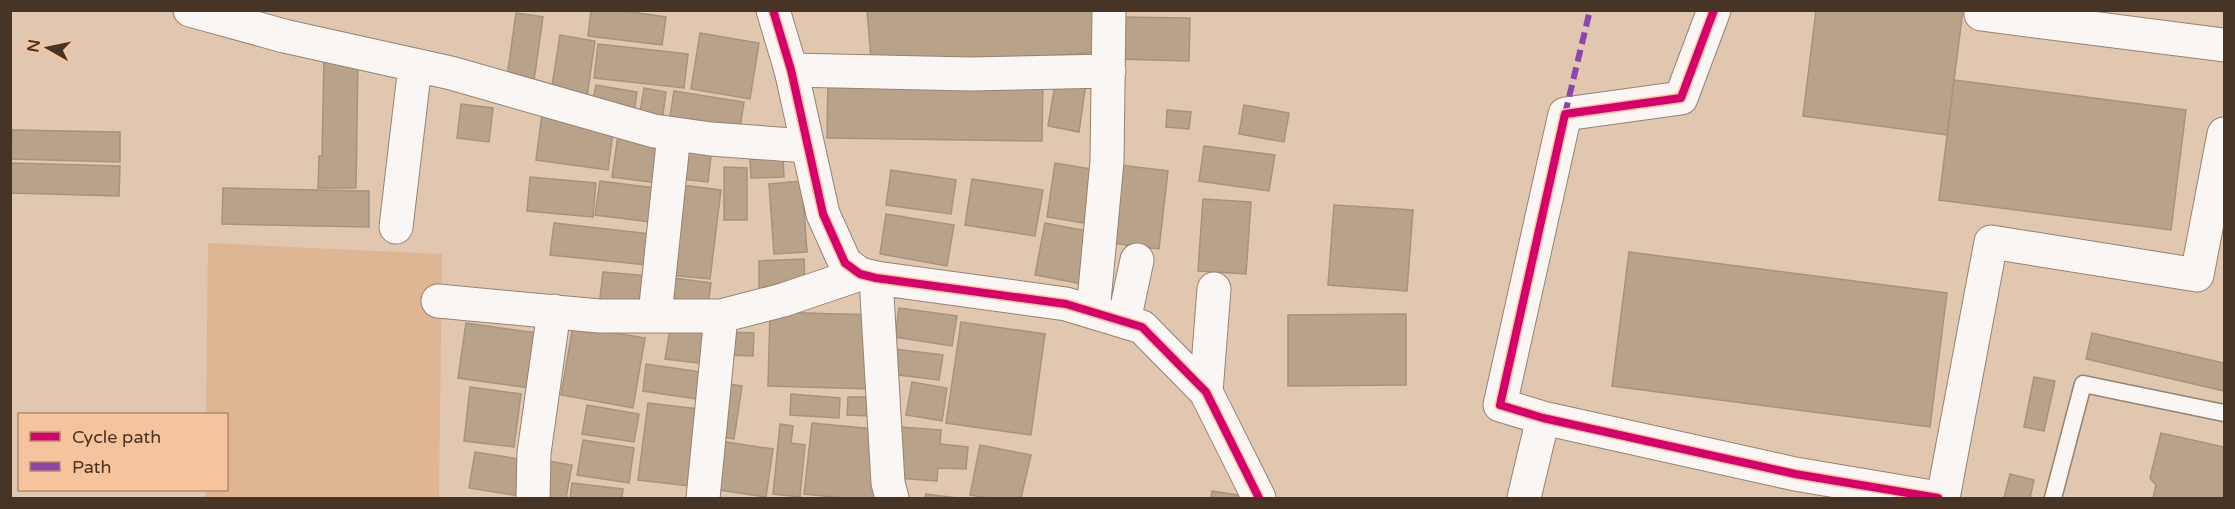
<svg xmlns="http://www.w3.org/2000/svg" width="2235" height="509" font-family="'Varela Round',sans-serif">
  <rect width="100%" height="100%" fill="#e1c6b0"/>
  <path fill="#deb694" d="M208 243 442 254 439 498H205V490H226V414H206Z"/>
  <path fill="#b8a38a" stroke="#a4937f" stroke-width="1.5" d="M591 10H617L666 17 662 45 588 36Z
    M867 10H1096L1099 52 872 70Z
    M1816 10H1963L1947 135 1803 116Z
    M516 13 543 17 534 81 507 77Z
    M1118 17 1190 18 1189 61 1116 59Z
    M700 33 759 43 750 99 691 89Z
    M560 35 595 41 587 97 551 92Z
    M598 44 688 54 684 88 594 78Z
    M324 56 358 57 356 188H318L319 156H322Z
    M828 77 1043 79 1042 141 827 138Z
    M1056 78 1086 83 1079 132 1048 126Z
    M1954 80 2186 110 2171 230 1939 200Z
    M596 85 637 92 634 112 592 105Z
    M644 88 666 92 662 122 639 118Z
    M674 91 744 102 739 134 669 123Z
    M461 104 493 108 489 142 457 138Z
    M1244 105 1289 113 1284 142 1239 134Z
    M1167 110 1191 112 1189 129 1166 127Z
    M542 114 614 124 608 170 536 160Z
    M12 130 120 132V162L11 159Z
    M618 135 663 141 657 183 612 177Z
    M676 143 712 147 708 182 672 178Z
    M1204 146 1275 155 1269 191 1199 181Z
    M783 158 784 177 751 178 750 159Z
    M10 163 120 166 119 196 10 193Z
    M1055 163 1104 171 1095 225 1047 217Z
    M1120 165 1168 171 1159 249 1111 243Z
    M724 167 747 168V220H724Z
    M891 170 956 180 951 214 886 205Z
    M530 177 596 183 593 217 527 211Z
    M972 179 1043 190 1035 236 965 225Z
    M600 181 655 188 650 222 595 215Z
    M802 181 807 252 774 254 769 184Z
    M681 185 721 190 710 279 670 275Z
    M223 188 369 191V227L222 224Z
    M1203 199 1251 202 1246 274 1198 271Z
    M1334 205 1413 210 1407 291 1328 285Z
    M886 214 954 225 947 266 880 254Z
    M554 223 650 234 647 265 550 255Z
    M1045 223 1098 233 1088 285 1035 275Z
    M1629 252 1947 293 1930 427 1612 386Z
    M804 259 805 289 759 291V261Z
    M603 272 649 276 646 312 599 307Z
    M666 277 711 283 707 312 663 307Z
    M899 308 957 316 952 346 895 337Z
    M770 312 874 315 872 389 768 386Z
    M1406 314V385L1288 386V315Z
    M961 322 1045 334 1031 435 946 423Z
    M466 323 537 333 529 388 458 378Z
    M671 323 711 329 706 364 665 359Z
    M573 326 645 338 633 408 561 395Z
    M729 332 754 333 753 356 728 355Z
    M2092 333 2224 363V391L2086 359Z
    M894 349 943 355 939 380 890 374Z
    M646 364 707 373 703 400 643 391Z
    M2034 377 2055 381 2044 431 2024 427Z
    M912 382 947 388 942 421 906 415Z
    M729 384 742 386 734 439 721 437Z
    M470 387 521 394 514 447 464 441Z
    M791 394 840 398 839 418 790 415Z
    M848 397H871L870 416 847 415Z
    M648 403 707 410 698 487 638 480Z
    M587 405 639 414 634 442 582 434Z
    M812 423 884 430 877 498H844L804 494Z
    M780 424 793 426 791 443 805 445 800 497 773 494Z
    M900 427 941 430 940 444 968 447 966 469 938 468 937 481 896 478Z
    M2161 433 2224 447V498H2153L2156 485 2150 478Z
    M583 440 634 448 629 483 577 475Z
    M720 441 773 449 766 497 713 489Z
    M980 445 1031 455 1021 498H988L970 495Z
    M475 452 525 460 520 496 469 488Z
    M543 460 572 465 566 498H536Z
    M2010 474 2034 480 2030 498H2004Z
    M572 483 623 489 622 498H570Z
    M1212 491 1257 498H1211Z
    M926 494 957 498H925Z"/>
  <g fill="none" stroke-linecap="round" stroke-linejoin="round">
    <defs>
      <path id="service" d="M2053 498 2083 384 2224 413"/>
      <path id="minor" d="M190 10 284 36 451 73 654 131 711 139 807 146
        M1714 10 1681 98 1565 114 1500 405 1543 418 1795 474 1938 498
        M1982 10 1981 14 2224 45
        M791 70 970 74 1109 71
        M396 227 415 66
        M876 278 888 483 892 498
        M438 301 599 316H721L783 300 860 274
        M1093 312 1107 161 1109 10
        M655 315 674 134
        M1124 321 1137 260
        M1206 392 1214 289
        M533 498 534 453 554 311
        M703 498 721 316
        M1524 498 1543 418
        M1943 498 1991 242 2197 275 2224 134"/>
      <path id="tertiary" d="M773 10 791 70 823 214 845 263 860 274 876 278 1066 304 1142 327 1206 392 1259 498"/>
    </defs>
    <use href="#service" stroke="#978372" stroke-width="19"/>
    <use href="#minor" stroke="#978372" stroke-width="35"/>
    <use href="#tertiary" stroke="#978372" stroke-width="35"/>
    <use href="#service" stroke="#faf6f3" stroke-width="16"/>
    <use href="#minor" stroke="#faf6f3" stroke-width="33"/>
    <use href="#tertiary" stroke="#faf6f3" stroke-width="33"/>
    <path stroke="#8e44ad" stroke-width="6" stroke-dasharray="12 6" stroke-linecap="butt" d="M1565 114 1590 10"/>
    <defs>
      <path id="cycleway" d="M773 10 791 70 823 214 845 263 860 274 876 278 1066 304 1142 327 1206 392 1259 498
        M1714 10 1681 98 1565 114 1500 405 1543 418 1795 474 1938 498"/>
    </defs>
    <use href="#cycleway" stroke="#f5c49c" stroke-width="11"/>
    <use href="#cycleway" stroke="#d6006c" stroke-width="8"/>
  </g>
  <rect width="2235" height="509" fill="none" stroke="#473424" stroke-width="24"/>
  <rect x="18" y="413" width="210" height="78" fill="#f5c49c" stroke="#af8a6c" stroke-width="1.5"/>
  <rect x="30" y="432" width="30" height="9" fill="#d6006c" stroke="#af8a6c" stroke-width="1.5"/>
  <text x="72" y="443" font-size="18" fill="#473424">Cycle path</text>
  <rect x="30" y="462" width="30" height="9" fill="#8e44ad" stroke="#af8a6c" stroke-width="1.5"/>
  <text x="72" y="473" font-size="18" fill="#473424">Path</text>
  <g transform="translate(48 48) rotate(279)" stroke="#f5c49c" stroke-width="4.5" paint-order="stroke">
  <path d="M0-4.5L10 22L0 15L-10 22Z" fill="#473424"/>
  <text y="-9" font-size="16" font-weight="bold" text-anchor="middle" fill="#473424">N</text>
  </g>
</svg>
